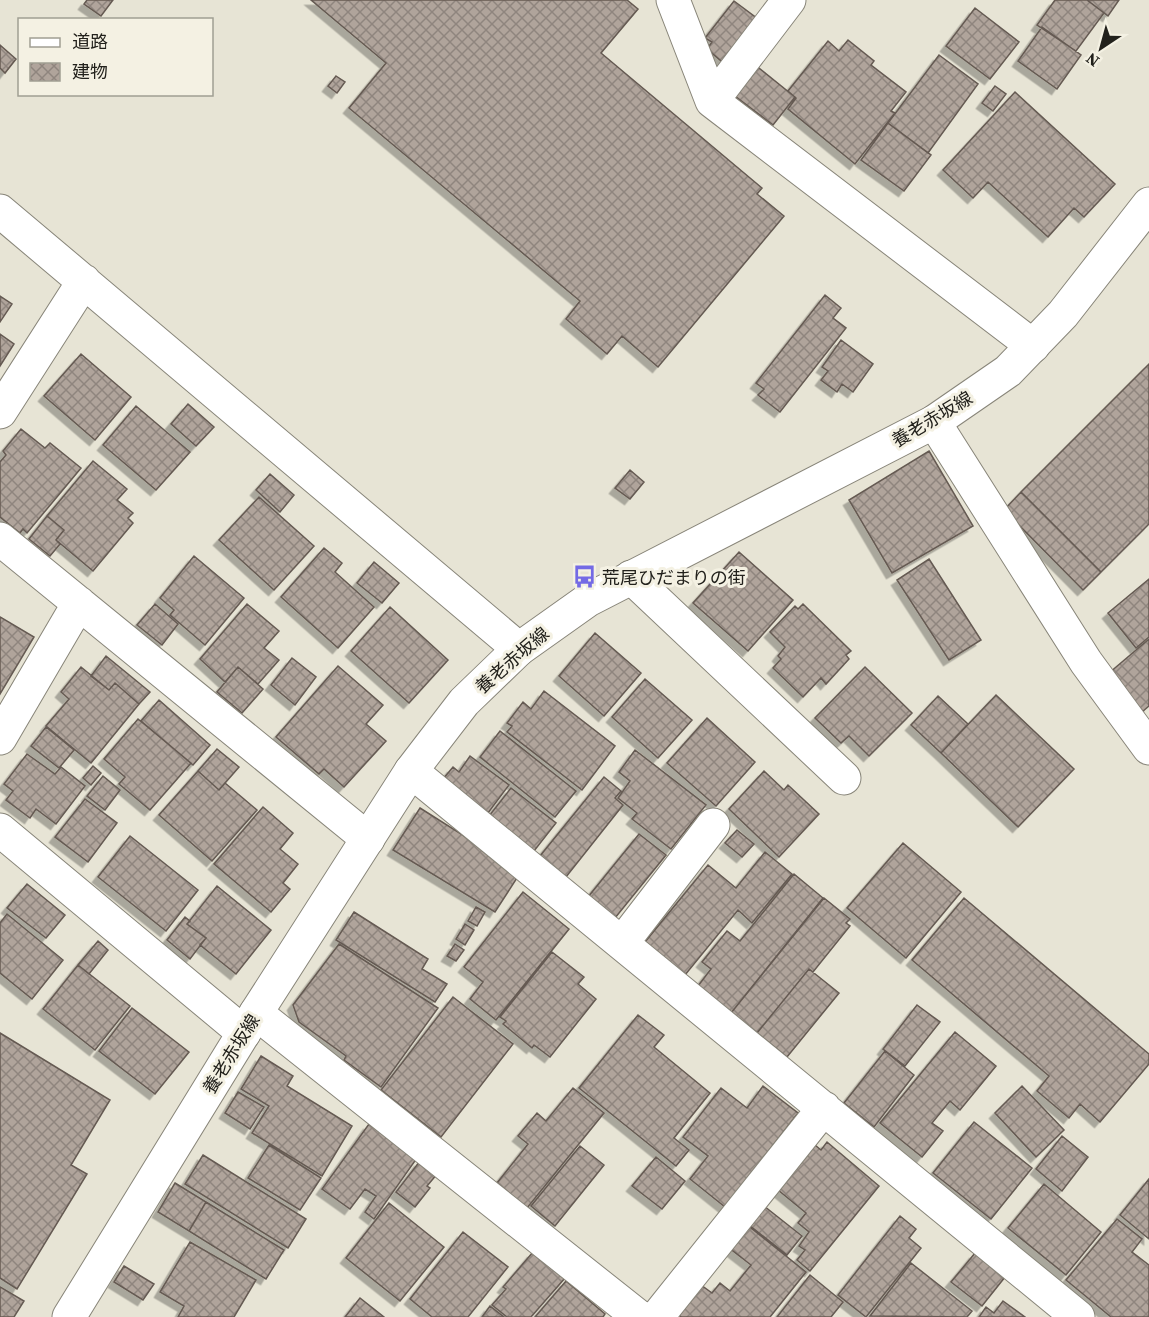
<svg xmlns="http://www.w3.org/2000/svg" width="1149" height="1317" font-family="'Source Serif 4','Noto Sans JP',serif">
  <defs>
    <pattern id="building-cross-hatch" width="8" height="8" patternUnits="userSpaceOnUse" patternTransform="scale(1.5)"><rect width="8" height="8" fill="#b0a49b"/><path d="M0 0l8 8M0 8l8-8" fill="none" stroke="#8f857e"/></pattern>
    <filter id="shadow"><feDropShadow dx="-5.5" dy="5.5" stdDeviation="0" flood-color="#0004"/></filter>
  </defs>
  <rect width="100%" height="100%" fill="#e7e4d5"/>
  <path fill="url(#building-cross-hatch)" stroke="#655a52" stroke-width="1.5" filter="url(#shadow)" d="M87 0H113L101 16 84 4Z
    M311 0H627L638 9 601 53 762 188 757 194 784 216 658 367 622 336 607 354 566 319 580 301 349 108 386 63Z
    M1055 0H1087L1104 13 1076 51 1037 25Z
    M1087 0H1119L1108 16Z
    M734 1 762 22 727 66 707 49 712 42 705 38Z
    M975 8 1019 42 990 79 946 46Z
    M1042 27 1081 55 1057 89 1018 61Z
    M848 40 874 61 871 65 906 92 891 111 895 113 855 164 788 109 796 98 788 91 828 41 839 51Z
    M0 45 16 59 5 73 0 68Z
    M939 55 978 84 928 153 888 123Z
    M754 64 795 97 773 125 731 93Z
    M336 76 345 82 337 93 328 86Z
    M995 86 1006 94 993 111 982 103Z
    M1015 92 1115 184 1084 217 1074 208 1048 237 988 182 973 198 943 170Z
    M888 123 931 155 904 191 861 160Z
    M825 295 841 308 833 318 846 328 780 412 758 395 764 389 756 383Z
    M0 296 12 304 0 322Z
    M0 334 14 344 0 366Z
    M841 340 873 364 853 392 842 384 837 392 821 380 828 371 822 367Z
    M81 354 131 397 95 440 44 396Z
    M1149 364V524L1101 572 1021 492Z
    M188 404 214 427 196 446 171 424Z
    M136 406 190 452 156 490 103 445Z
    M21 429 45 448 50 443 81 468 27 533 23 529 20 533 0 517V462L6 455 3 451Z
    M929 451 973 526 892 573 849 500Z
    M93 461 127 489 117 500 133 513 128 518 133 523 93 571 56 540 64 530 47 516Z
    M630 470 644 482 630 499 615 488Z
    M270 474 294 495 280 512 256 490Z
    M1021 492 1101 572 1083 590 1004 510Z
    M259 497 314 546 274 590 219 540Z
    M47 516 64 530 56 540 60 544 50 556 29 539Z
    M324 548 342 563 335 572 374 607 338 648 281 597Z
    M739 552 793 600 748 651 693 603Z
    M194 556 244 598 205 645 170 615 174 610 160 598Z
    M929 559 981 640 949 660 897 580Z
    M374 562 399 583 382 603 357 583Z
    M1149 579V637L1136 648 1108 613Z
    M155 604 178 624 162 645 137 625Z
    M247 604 279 631 264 648 279 660 258 684 238 667 225 682 200 659Z
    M803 604 851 651 846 655 849 659 826 684 821 678 803 697 773 668 781 659 778 656 785 647 770 632 795 606 798 609Z
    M390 607 448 660 409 703 351 651Z
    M0 617 34 637 0 694Z
    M595 633 641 673 604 716 559 676Z
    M1149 639V706L1142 712 1109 673Z
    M106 656 150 692 139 704 115 683 109 690 91 676Z
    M292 658 316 677 295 705 271 685Z
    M338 666 383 705 366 724 386 741 344 787 324 769 319 774 276 737Z
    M81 667 109 690 115 683 139 704 91 763 46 726 69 699 61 692Z
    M238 667 263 689 242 713 217 692Z
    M865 667 912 713 869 756 849 736 841 743 815 718Z
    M645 679 692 720 658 758 612 717Z
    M544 691 615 746 582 790 507 732 512 726 507 723 523 702 531 709Z
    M996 695 1074 769 1018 827 941 753Z
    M938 696 968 724 941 753 911 725Z
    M159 700 210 745 193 765 141 721Z
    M707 718 755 762 716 806 667 763Z
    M138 719 191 763 150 810 119 784 125 777 104 759Z
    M46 727 74 750 59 768 31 746Z
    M500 731 576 791 555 817 480 757Z
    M217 749 239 767 219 790 198 771Z
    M635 750 706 805 671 849 632 819 637 813 618 798 630 781 619 772Z
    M27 754 55 774 61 767 85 786 56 824 36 809 30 818 6 800 13 791 4 784Z
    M470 756 509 785 488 813 443 779 453 767 459 772Z
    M93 766 101 773 91 785 83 778Z
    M198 771 219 790 225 783 257 810 212 861 159 815Z
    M764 771 784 790 788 785 819 814 779 857 729 809Z
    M103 776 120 790 105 810 87 796Z
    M604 777 621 791 615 798 623 805 566 877 540 856Z
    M511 788 556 823 534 851 489 816Z
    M85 799 117 823 88 862 55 837Z
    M263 807 293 833 280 849 298 864 283 883 290 889 271 912 214 864Z
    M420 808 466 837 517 878 495 912 393 850Z
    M737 830 754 844 742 857 725 843Z
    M639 834 666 855 615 918 588 897Z
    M130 836 198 890 166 931 98 877Z
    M903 843 961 892 906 958 847 908Z
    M765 852 792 874 752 923 738 910 685 975 645 942 708 865 736 888Z
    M794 874 823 898 731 1013 698 986 711 969 702 962 727 931 740 941Z
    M27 884 65 915 46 938 7 908Z
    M217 886 271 930 236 974 200 945 206 938 187 924Z
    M523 892 569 929 496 1020 470 999 483 982 464 967Z
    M824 898 850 919 846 923 850 926 813 972 809 969 757 1033 731 1013Z
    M964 898 1149 1054V1064L1100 1122 1080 1104 1069 1118 1037 1091 1049 1076 912 960Z
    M476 907 485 912 477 926 468 921Z
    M354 912 428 959 422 969 447 984 435 1002 336 940Z
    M7 914 63 960 32 999 0 973V923Z
    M185 917 190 921 187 924 206 938 190 959 167 940Z
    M465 924 474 930 465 945 456 939Z
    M98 941 108 950 89 974 78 965Z
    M339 944 438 1008 381 1087 344 1060 346 1056 299 1022 293 1005Z
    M455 944 464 950 456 961 447 956Z
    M552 952 584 977 578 984 596 999 550 1057 534 1045 532 1048 503 1024 506 1021 500 1017Z
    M78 965 130 1006 95 1050 43 1009Z
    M809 969 839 993 787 1057 757 1033Z
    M453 997 513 1044 441 1137 381 1090Z
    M917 1005 940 1022 905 1066 883 1049Z
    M132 1008 189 1052 155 1094 99 1051Z
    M638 1015 664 1035 654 1047 710 1093 674 1138 689 1150 676 1166 579 1088Z
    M955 1032 996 1066 960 1110 950 1101 932 1123 943 1131 922 1157 880 1123Z
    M0 1033 110 1100 71 1165 87 1174 17 1289 0 1278Z
    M885 1051 914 1075 874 1127 844 1103Z
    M261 1056 293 1076 287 1086 352 1126 322 1176 252 1133 269 1106 241 1089Z
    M763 1086 798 1113 725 1207 690 1179 708 1156 683 1137 721 1088 747 1108Z
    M1022 1086 1064 1130 1036 1157 995 1113Z
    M573 1088 604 1113 527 1208 497 1183 528 1144 518 1136 537 1113 546 1121Z
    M238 1092 264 1107 250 1129 225 1113Z
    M974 1122 1032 1168 991 1219 933 1173Z
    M369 1124 417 1158 374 1219 365 1212 376 1196 365 1189 350 1209 322 1189Z
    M1062 1136 1088 1157 1062 1191 1036 1169Z
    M827 1142 879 1186 810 1271 797 1260 805 1250 799 1246 809 1232 798 1223 806 1213 778 1190 815 1145 821 1150Z
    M269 1145 321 1178 300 1210 248 1178Z
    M580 1146 604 1165 555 1226 531 1206Z
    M203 1155 306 1219 288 1248 185 1184Z
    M656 1157 685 1181 662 1209 632 1186Z
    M420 1161 438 1173 427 1186 430 1188 415 1207 396 1192Z
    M1149 1179V1239L1120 1215Z
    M175 1183 206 1202 189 1231 158 1212Z
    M1044 1184 1101 1232 1066 1275 1008 1228Z
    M206 1202 284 1250 266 1279 189 1231Z
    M389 1203 444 1247 400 1301 346 1258Z
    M764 1206 802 1236 787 1255 749 1225Z
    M900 1216 916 1229 909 1238 921 1248 866 1317 838 1295Z
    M1117 1219 1142 1239 1132 1252 1149 1265V1317H1111L1066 1280Z
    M746 1224 806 1272 770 1317H681L678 1314 701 1285 712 1293 720 1283 730 1291 751 1265 728 1247Z
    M463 1232 508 1267 468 1317H432L410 1299Z
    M190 1242 256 1280 234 1317H178L184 1306 160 1292Z
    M533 1252 565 1278 531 1317H507L492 1305 506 1289 503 1287Z
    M975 1253 1005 1277 982 1306 951 1282Z
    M911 1263 972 1311 967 1317 870 1316Z
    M124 1266 154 1284 143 1300 114 1282Z
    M810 1275 843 1302 831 1317H777Z
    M566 1281 605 1314 603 1317H535Z
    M0 1287 24 1301 14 1317H0Z
    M360 1298 384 1317H345Z
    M1003 1301 1025 1317H979L986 1307 994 1313Z
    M490 1306 504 1317H482Z"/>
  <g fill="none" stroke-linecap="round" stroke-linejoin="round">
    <defs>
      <path id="minor" d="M673 0 712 101 1033 346
        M712 101 789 0
        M0 211 519 649
        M0 412 84 281
        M934 422 1086 662 1149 748
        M0 539 368 839
        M631 577 844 778
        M0 738 79 603
        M411 771 1078 1317
        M0 830 244 1033
        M622 943 713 825
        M256 1013 639 1317
        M657 1317 824 1108"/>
      <path id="major" d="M69 1317 256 1013 411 771 464 702 519 649 588 600 934 422 1008 371 1063 314 1149 204"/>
    </defs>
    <use href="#minor" stroke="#888579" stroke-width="35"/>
    <use href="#major" stroke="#888579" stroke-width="35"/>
    <use href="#minor" stroke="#fff" stroke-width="33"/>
    <use href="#major" stroke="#fff" stroke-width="33"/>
  </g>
  <defs>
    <symbol id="bus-bare" viewBox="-9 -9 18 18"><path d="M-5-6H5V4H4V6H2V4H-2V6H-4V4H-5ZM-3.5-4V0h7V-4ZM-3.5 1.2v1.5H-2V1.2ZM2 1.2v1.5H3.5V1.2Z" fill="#746ae5" stroke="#f4f1e3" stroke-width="2.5" paint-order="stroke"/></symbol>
  </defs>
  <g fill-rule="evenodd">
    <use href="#bus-bare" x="568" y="560" width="33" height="33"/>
  </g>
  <g text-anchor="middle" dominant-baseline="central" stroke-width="6" stroke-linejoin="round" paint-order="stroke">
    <g font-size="18" fill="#22211c" stroke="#f4f1e3">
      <text transform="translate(932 419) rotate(-31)">養老赤坂線</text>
      <text transform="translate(512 660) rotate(-41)">養老赤坂線</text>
      <text transform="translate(231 1054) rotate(-58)">養老赤坂線</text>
    </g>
    <g font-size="18" fill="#22211c" stroke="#f4f1e3" text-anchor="start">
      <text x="602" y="577">荒尾ひだまりの街</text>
    </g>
  </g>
  <rect x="18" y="18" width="195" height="78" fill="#f4f1e3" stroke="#a09e93" stroke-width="1.5"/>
  <rect x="30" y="38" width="30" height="9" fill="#ffffff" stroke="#a09e93" stroke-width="1.5"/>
  <text x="72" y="48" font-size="18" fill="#22211c">道路</text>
  <rect x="30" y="63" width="30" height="18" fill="url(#building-cross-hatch)" stroke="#a09e93" stroke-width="1.5"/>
  <text x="72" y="78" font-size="18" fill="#22211c">建物</text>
  <g transform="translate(1101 48) rotate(216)" stroke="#f4f1e3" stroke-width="4.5" paint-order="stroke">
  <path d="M0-4.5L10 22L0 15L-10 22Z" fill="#22211c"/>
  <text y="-9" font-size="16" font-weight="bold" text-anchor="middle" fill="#22211c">N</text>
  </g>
</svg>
